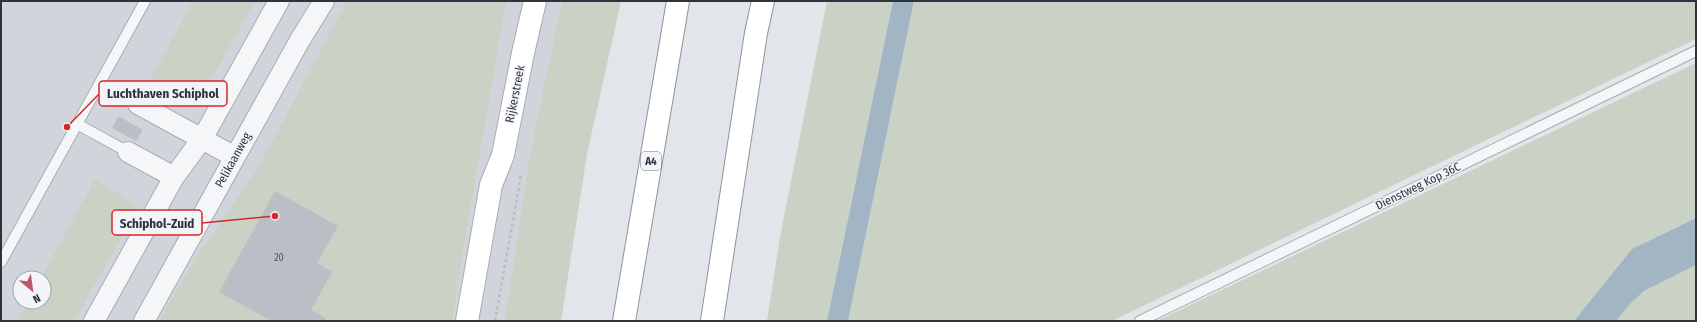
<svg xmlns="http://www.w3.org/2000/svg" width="1697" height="322" font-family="'Fira Sans Condensed',sans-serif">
  <rect width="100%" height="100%" fill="#e2e5e9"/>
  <path fill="#d1d5db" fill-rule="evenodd" d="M1 1H591L535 321H1ZM20 278H44V302H20Z"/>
  <path fill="#c9d2c4" d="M193 1H255L198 104 194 107 151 78Z
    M347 1H506L458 280 453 321H159L194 261 258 168Z
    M562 1H621L587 154 561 321H505L530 155Z
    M827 1H893L827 321H767L780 237Z
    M914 1H1696V39L1112 321H848Z
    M1696 63V218L1632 249 1574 321H1157Z
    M95 179 139 207 74 321H18L28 302H44V278H41Z
    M1696 265V321H1616L1631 303 1644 291Z"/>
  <path fill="#a1b5c5" d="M893 1H914L848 321H827Z
    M1696 218V265L1644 291 1631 303 1616 321H1574L1632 249Z"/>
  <path fill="#babfc5" d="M118 116 143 130 136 141 112 128Z
    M275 191 338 226 317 263 332 272 311 310 326 318 324 321H272L219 292Z"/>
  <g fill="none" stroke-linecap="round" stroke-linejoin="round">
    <defs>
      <path id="lane" d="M100 83 138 104
        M77 124 128 152
        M1 262 145 1
        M1140 321 1696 51"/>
      <path id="street" d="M138 104 235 157
        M128 152 174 177
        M94 321 174 177 202 139 279 1
        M144 321 300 40 324 1"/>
      <path id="secondary" d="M467 321 491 185 503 155 523 53 535 1"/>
      <path id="highway" d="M624 321 678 1
        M712 321 756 33 763 1"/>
    </defs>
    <use href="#lane" stroke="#a8adb3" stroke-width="12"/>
    <use href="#street" stroke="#a8adb3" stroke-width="22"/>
    <use href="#secondary" stroke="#a8adb3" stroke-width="24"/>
    <use href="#highway" stroke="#8b949e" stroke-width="24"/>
    <path stroke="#b9bcc0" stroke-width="2.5" stroke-dasharray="3 3" stroke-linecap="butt" d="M495 321 521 175"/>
    <use href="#lane" stroke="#f5f6f8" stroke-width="10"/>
    <use href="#street" stroke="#f5f6f8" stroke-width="20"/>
    <use href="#secondary" stroke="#fff" stroke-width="22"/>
    <use href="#highway" stroke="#fff" stroke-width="22"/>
  </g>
  <g text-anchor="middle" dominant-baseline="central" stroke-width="3" stroke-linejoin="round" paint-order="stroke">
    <g font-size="10" fill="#505860">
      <text x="279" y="258">20</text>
    </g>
    <rect fill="#f2f4f7" stroke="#676e76" stroke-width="1" x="641" y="152" width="20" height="18" rx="3"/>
    <g font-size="11" font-weight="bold" fill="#2c353f">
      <text x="651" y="161">A4</text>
    </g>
    <g font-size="12" fill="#2c353f" stroke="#f2f4f7">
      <text transform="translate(515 94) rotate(-79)">Rijkerstreek</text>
      <text transform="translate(233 160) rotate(-61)">Pelikaanweg</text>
      <text transform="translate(1418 186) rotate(-26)">Dienstweg Kop 36C</text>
    </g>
  </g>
  <path fill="none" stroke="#d62828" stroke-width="1.5" d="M67 127L99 94M275 216L202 223"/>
  <g fill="#d62828" stroke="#f2f4f7" stroke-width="1.5">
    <circle cx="67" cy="127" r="4"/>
    <circle cx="275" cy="216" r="4"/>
  </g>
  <g fill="#f2f4f7" stroke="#d62828" stroke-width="1.5">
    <rect x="99" y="81" width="128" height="25" rx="4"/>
    <rect x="112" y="210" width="90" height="25" rx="4"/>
  </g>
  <g font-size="13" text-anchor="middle" font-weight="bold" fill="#2c353f">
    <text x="163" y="98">Luchthaven Schiphol</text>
    <text x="157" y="228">Schiphol-Zuid</text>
  </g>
  <rect width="1697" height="322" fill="none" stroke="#2c353f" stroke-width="4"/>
  <g transform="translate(32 290) rotate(151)"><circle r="19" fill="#f2f4f7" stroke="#a3a8ad"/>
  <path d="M0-3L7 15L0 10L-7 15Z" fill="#c0556e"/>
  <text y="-6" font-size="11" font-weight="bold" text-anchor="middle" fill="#2c353f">N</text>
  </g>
</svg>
